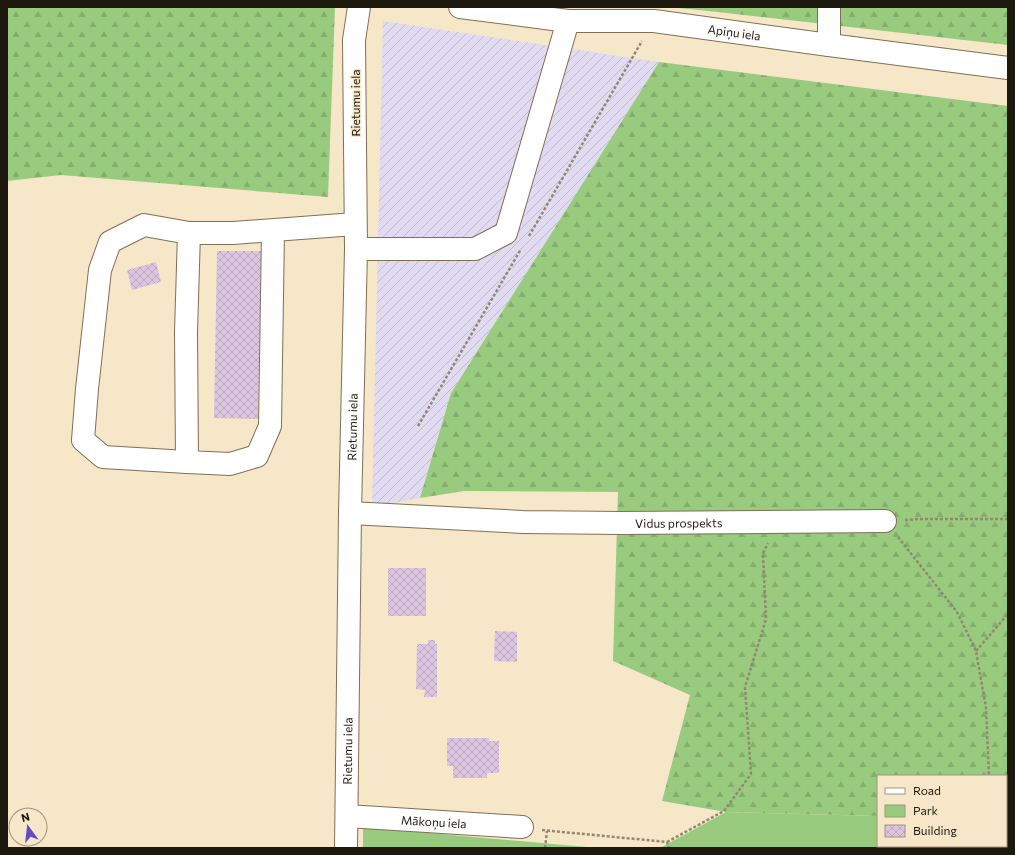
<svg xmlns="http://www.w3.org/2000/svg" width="1015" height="855" font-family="Commissioner,sans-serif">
  <defs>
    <pattern id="industrial-furrows" width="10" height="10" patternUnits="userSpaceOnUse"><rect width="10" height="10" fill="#e0dbf1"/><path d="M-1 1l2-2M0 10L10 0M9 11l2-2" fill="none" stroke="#c0bbcd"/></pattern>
    <pattern id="forest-firs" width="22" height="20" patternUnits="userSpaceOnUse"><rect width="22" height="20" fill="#99cb7f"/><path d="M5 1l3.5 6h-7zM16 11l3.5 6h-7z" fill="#83ae6d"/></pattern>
    <pattern id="building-cross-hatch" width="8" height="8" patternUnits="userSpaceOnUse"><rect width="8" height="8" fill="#dbc5e0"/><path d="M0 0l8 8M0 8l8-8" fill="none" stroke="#bca9bf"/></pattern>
  </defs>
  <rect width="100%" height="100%" fill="#f6e7c8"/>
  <path fill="url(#industrial-furrows)" d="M383 21 659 62 451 393 420 498 372 507Z"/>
  <path fill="#99cb7f" d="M726 812 878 816 879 848H660Z
    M363 827 598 848H363Z"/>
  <path fill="url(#forest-firs)" d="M7 7H335L328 197 61 175 7 181Z
    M668 7H1008V45L708 11Z
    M659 62 1008 106V848H879V846H1006V776H878V816L726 812 662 801 690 695 613 661 618 492 464 491 420 498 451 393Z"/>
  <path fill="url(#building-cross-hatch)" d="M217 251H261L258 419 214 418Z
    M156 262 161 282 132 290 127 270Z
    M388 568H426V616H388Z
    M495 631 517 632V662L494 661Z
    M428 640H435V644H437V697H424L425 690 416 689 417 644H428Z
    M447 738H489V741H499V773H487V778H453V766H447Z"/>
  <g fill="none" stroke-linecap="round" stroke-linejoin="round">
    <defs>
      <g id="minor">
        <path id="s1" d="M460 7 568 21H654L829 45 1008 68"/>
        <path d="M829 7V45"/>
        <path d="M273 231 270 426 257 456 230 464 187 462 186 332 189 233H233L355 224"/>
        <path d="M356 249H475L506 233 568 21"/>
        <path d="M187 462 103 457 83 440 87 389 100 270 110 242 144 225 189 233"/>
        <path id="s2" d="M350 513 523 522 621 523 885 521"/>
        <path id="s3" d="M347 816 522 827"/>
        <path id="s4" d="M346 848 350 513 356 249 354 40 359 7"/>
      </g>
    </defs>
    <use href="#minor" stroke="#7e7055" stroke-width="24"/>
    <path stroke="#928872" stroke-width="2.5" stroke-dasharray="3 2" stroke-linecap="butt" d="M529 236 642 41
      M418 426 521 249
      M905 520 919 519H1008
      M898 537 957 612 976 651 986 708 989 776
      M976 651 1008 614
      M1006 820 1008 823
      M542 830 667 842 669 848
      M667 842 724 811 751 774 745 687 766 619 763 553 768 543
      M545 848 547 831"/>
    <use href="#minor" stroke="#fff" stroke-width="22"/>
  </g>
  <g text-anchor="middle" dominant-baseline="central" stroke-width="3" stroke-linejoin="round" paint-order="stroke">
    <g font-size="12" fill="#1e190e" stroke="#f6e7c8">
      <text stroke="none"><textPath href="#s1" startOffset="276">Apiņu iela</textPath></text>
      <text transform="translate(355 103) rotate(-90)">Rietumu iela</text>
      <text stroke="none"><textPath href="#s4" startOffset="421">Rietumu iela</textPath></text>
      <text stroke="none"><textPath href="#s2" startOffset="329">Vidus prospekts</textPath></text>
      <text stroke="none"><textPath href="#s4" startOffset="97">Rietumu iela</textPath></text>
      <text stroke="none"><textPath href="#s3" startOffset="87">Mākoņu iela</textPath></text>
    </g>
  </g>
  <rect width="1015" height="855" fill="none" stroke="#1e190e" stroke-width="16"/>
  <rect x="877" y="775" width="130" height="72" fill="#f6e7c8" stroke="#a0957e"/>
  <rect x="885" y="788" width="20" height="6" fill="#ffffff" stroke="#a0957e"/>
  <text x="913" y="795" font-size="12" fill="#1e190e">Road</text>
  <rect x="885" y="805" width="20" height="12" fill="#99cb7f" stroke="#a0957e"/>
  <text x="913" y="815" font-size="12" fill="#1e190e">Park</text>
  <rect x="885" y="825" width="20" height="12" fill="url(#building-cross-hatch)" stroke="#a0957e"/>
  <text x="913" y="835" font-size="12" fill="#1e190e">Building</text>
  <g transform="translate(28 827) rotate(345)"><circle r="19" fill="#f6e7c8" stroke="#a0957e"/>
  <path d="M0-3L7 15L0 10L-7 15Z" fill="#664ac3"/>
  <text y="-6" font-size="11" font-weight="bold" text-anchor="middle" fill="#1e190e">N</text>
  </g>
</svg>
